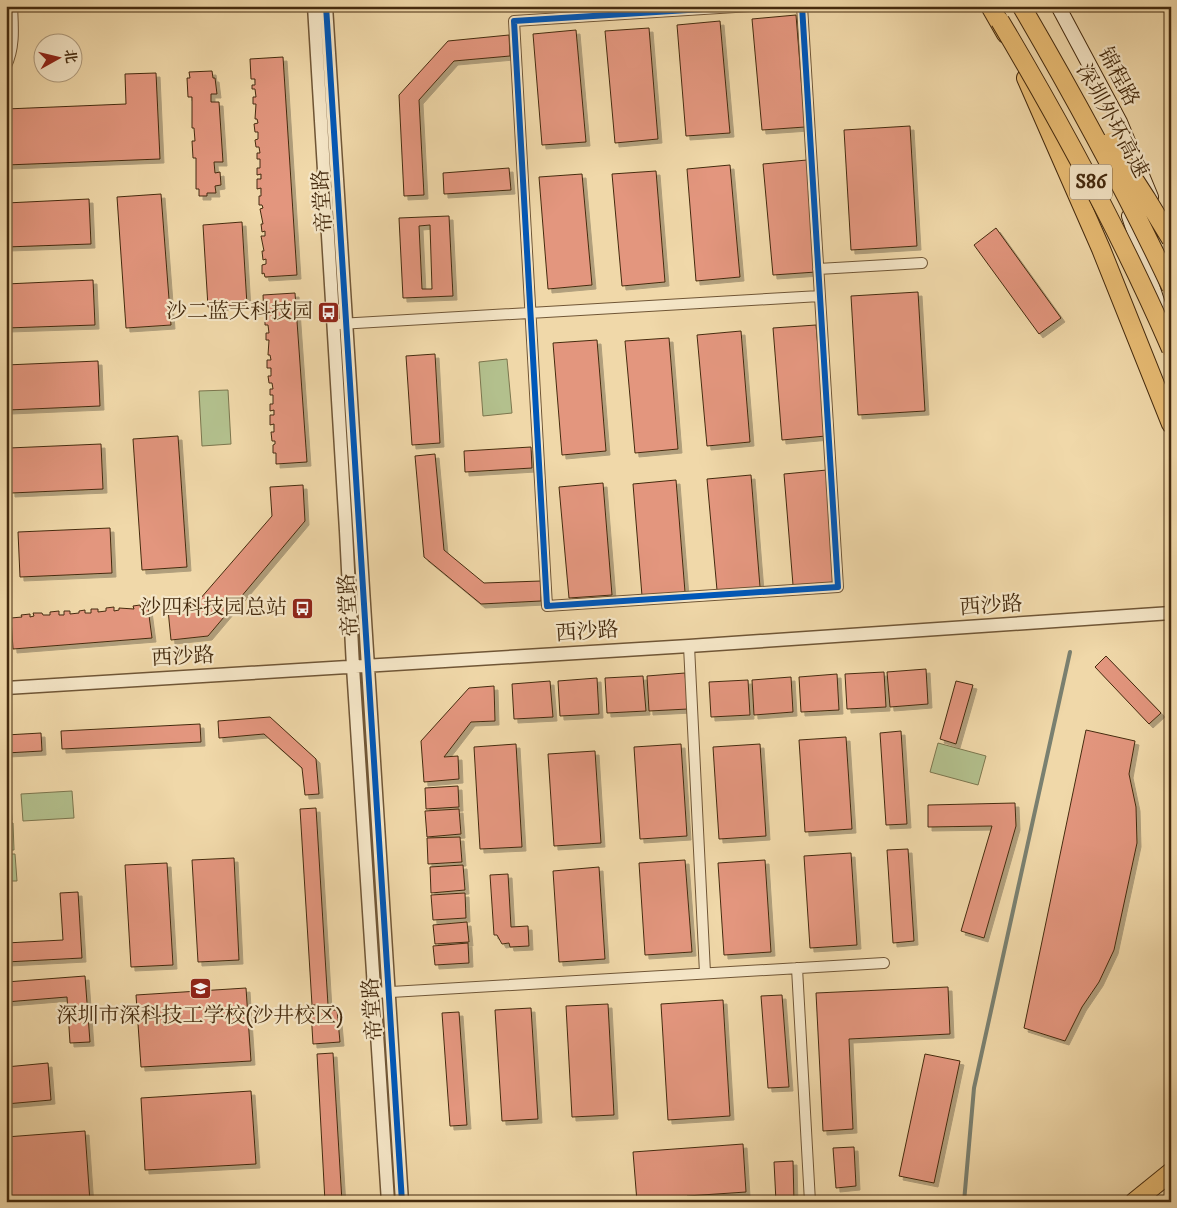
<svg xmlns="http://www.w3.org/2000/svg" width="1177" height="1208" font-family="'IM FELL DW Pica','Noto Serif SC',serif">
  <defs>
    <filter id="shadow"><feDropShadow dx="4" dy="4" stdDeviation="0" flood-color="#0004"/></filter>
  </defs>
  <rect width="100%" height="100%" fill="#f0d8a9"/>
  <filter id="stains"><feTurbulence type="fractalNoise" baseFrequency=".004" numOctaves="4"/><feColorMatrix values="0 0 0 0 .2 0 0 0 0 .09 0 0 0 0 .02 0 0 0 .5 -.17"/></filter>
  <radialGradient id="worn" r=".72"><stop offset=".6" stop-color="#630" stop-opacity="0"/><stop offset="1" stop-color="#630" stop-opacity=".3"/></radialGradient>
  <path fill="#b3c08d" stroke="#7c764e" d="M507 359 512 413 483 416 479 362Z
    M228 390 231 444 202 446 199 391Z
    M938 743 986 756 978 785 930 772Z
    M72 791 74 818 23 821 21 794Z
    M10 792 12 820H6V793Z
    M6 823H13L14 850H6Z
    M6 854H15L17 881H6Z"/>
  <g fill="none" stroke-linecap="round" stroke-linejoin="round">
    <path stroke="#7a8070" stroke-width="4" d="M964 1202 974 1088 1070 652"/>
  </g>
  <path fill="#e3967e" stroke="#452b0f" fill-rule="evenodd" filter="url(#shadow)" d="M796 15 805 127 762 130 752 19Z
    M720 21 730 133 686 136 677 25Z
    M649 28 658 139 615 143 605 31Z
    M576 30 586 142 542 145 533 34Z
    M509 35 510 56 454 61 419 100 424 195 404 196 399 95 448 41Z
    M283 57 297 275 265 277 264 273 262 274V265L266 264V259L263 260 262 251H264L261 236H265V231L262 232 261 224H263L260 209 263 208 262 205H259V196H261V188L257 189V179H261V174L257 175V168H260V159H257V153H260L259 147H256L255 140 258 139V132H255L254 124 258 123 257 119H255L256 104H253V97H256L255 89H252V85H255V79H251L250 59Z
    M212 71 213 78H215L217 94H211V102H219L223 162H214L215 173 220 172 221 185 215 186 216 193H207V196H199V189H196V158H193L192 141H195L194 128H192V97H188L187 78H190L189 72Z
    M156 73 160 159 6 165V109L126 104 125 74Z
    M910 126 917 246 851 250 844 130Z
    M807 160 816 272 773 275 763 164Z
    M730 165 740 277 696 281 687 169Z
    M509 168 511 190 444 194 443 173Z
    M656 171 665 282 622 286 612 174Z
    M582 174 592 285 548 289 539 177Z
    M161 194 171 325 126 328 117 197Z
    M89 199 91 244 6 247V203Z
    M449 216 453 296 403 298 399 218ZM430 225 432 289H422L419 226Z
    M242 222 247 305 208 307 203 225Z
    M996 228 1061 318 1039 334 974 245Z
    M93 280 95 325 6 328V284Z
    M918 292 925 411 858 415 851 296Z
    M295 293 307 462 276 464V453H273V445L275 444V441H272L271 432H274V424L270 425V415H274V410L270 411V404H273V395H270V389H273L272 383H269L268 376H271V368H267V360H271L270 355H268L269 340H266V333H269L268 325H265V321H268V315H264L263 295Z
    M816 325 826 436 782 440 773 328Z
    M741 331 750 442 707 446 697 335Z
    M669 338 678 449 635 453 625 341Z
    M597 340 606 451 562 455 553 343Z
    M435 354 440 443 412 445 406 356Z
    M98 361 100 406 8 410 6 365Z
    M178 436 187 567 142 570 133 439Z
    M101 444 103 489 11 493 9 448Z
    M531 447 532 468 465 472 464 451Z
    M435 454 444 550 484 583 541 581V601L481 604 424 557 415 456Z
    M827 470 836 582 793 585 784 474Z
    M751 475 760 587 717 590 707 479Z
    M676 480 685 592 642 596 633 484Z
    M603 483 612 595 569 598 559 487Z
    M303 485 305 521 208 636 171 640 168 610 193 607 272 516 270 487Z
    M110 528 112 573 20 577 18 532Z
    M140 605 141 609 148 608 152 638 13 649 11 618 22 617 21 615 30 614V617L34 616 33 613H42L43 615H50V612L59 611V615H64V611H70V614L79 613V611L85 610V613H91V609H98V612L106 611V608L114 607V611L119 610V608L134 609 133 606Z
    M1106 656 1161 713 1149 724 1095 667Z
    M926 669 928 704 890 707 887 672Z
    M884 672 886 707 847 709 845 674Z
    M685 673 688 709 649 711 647 676Z
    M837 674 839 710 801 712 799 677Z
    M643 676 646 711 607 713 605 678Z
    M791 677 793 712 754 715 752 680Z
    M597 678 599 714 560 716 558 681Z
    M748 680 750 715 711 717 709 682Z
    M550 681 553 717 514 719 512 684Z
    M956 681 973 685 956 744 940 739Z
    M494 686 495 721 471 722 444 757 458 756 459 779 424 782 421 741 469 688Z
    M270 717 316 759 319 794 305 795 302 768 264 734 219 738 218 721Z
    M200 724 201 742 62 749 61 731Z
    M1086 730 1135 741 1129 774 1136 807 1137 843 1114 950 1099 982 1082 1007 1065 1041 1024 1028Z
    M901 731 907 824 886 825 880 733Z
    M41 733 42 751 6 753V735Z
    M846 737 852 829 805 832 799 740Z
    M516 744 522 847 480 849 474 747Z
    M681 744 687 836 640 839 634 747Z
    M760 744 766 836 719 839 713 747Z
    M595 751 601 843 554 846 548 754Z
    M458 786 459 807 426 809 425 788Z
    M1015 803 1016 826 984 938 961 931 992 826 928 827V805Z
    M316 808 328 1005H312L300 809Z
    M459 809 461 834 427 837 425 811Z
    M460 837 462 862 428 864 427 838Z
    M908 849 914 941 893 943 887 850Z
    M851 853 857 945 810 948 804 856Z
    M234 858 239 960 198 962 192 860Z
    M685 860 692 952 645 955 639 863Z
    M765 860 771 952 724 955 718 863Z
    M167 863 173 965 131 967 125 865Z
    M463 865 465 890 431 893 430 867Z
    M599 867 605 959 559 962 553 871Z
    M508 874 511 927 528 926 529 946 510 947 509 943 502 944 497 935H494L490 875Z
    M78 892 82 958 6 962V943L63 940 60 893Z
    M465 893 466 918 433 920 431 895Z
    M467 922 469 942 435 944 433 925Z
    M468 943 469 963 435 965 433 946Z
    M85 976 90 1042 70 1043 67 997 6 1002V982Z
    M948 987 950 1034 849 1039 853 1129 823 1131 816 993Z
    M246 988 251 1061 141 1067 136 995Z
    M782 995 789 1087 768 1088 761 996Z
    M723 1000 730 1116 668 1120 661 1004Z
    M608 1004 614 1115 572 1117 566 1006Z
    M531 1008 538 1119 502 1121 495 1010Z
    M337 1010 340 1042 313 1044 311 1011Z
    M459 1012 467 1125 450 1126 442 1013Z
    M333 1053 342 1202H325L317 1054Z
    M925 1054 960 1061 934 1183 899 1176Z
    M48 1063 51 1100 6 1104V1067Z
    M251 1091 256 1164 145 1170 141 1098Z
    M85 1131 90 1202H6V1137Z
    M743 1144 746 1192 687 1196 688 1202H637L633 1152Z
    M854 1147 856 1186 836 1188 833 1148Z
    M793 1161 794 1202H776L774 1162Z
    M258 1200V1202H219Z"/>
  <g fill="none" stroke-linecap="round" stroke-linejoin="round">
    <defs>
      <path id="minor" d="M751 6 514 21 547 606 838 587 802 6
        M6 66C15 47 13 27 12 6
        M818 269 922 263
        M339 324 820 296
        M689 646 705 973
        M797 968 810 1202
        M374 993 884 963"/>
      <path id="tertiary" d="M314 6 346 531 353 667 388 1202
        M326 6 402 1202
        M6 688 689 646 1171 613"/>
      <path id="secondary" d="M1058 6 1120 122 1151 197
        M1129 216 1159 307"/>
      <path id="motorway" d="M990 6 1006 34
        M1026 78 1101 249 1171 424
        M1134 1202 1171 1172"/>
    </defs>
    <use href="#minor" stroke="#705636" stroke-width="12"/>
    <use href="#tertiary" stroke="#705636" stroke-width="15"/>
    <use href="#secondary" stroke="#452b0f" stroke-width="16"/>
    <use href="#motorway" stroke="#452b0f" stroke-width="20"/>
    <use href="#minor" stroke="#f5e6c7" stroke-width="10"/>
    <use href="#tertiary" stroke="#f5e6c7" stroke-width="12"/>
    <use href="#secondary" stroke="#f5e6c7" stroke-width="14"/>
    <use href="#motorway" stroke="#e8bc74" stroke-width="18"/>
    <defs>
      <path id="motorway-bridge" d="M1022 7C1075 98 1126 191 1171 287
        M1000 21C1063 127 1122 236 1171 349
        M1110 142 1146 198 1171 239"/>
    </defs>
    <use href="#motorway-bridge" stroke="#452b0f" stroke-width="20" stroke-linecap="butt"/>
    <use href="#motorway-bridge" stroke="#e8bc74" stroke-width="18"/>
    <defs>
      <path id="cycleway" d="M326 6 402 1202
        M751 6 514 21 547 606 838 587 802 6"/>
    </defs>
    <use href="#cycleway" stroke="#f5e6c7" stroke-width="9"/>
    <use href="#cycleway" stroke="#0057b8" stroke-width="6"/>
  </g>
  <defs>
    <symbol id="bus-square" viewBox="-11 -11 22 22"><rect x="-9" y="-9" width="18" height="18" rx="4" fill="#8f2418" stroke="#f5e6c7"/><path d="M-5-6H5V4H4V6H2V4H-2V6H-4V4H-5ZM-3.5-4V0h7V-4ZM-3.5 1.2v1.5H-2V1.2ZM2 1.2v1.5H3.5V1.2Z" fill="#fff"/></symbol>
    <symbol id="school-square" viewBox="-11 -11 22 22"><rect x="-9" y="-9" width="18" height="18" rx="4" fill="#8f2418" stroke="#f5e6c7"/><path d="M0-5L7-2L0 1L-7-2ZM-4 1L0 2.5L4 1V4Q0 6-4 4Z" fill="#fff"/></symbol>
  </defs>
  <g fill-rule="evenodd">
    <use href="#bus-square" x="316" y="300" width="25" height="25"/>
    <use href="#bus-square" x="290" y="596" width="25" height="25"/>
    <use href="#school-square" x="188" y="976" width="25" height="25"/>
  </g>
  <g text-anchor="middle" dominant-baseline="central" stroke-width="4.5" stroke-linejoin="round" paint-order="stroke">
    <rect fill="#f5e6c7" stroke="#7a6346" stroke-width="1" x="1070" y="164.5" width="42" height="35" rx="4"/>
    <g font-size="20" font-weight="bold" fill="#452b0f">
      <text x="1091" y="182">S86</text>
    </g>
    <g font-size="21" fill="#452b0f" stroke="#f5e6c7">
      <text transform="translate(1118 77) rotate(62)">锦程路</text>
      <text transform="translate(1112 121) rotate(61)">深圳外环高速</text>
      <text transform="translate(323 201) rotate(-94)">帝堂路</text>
      <text transform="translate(349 605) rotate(-94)">帝堂路</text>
      <text transform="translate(991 606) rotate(-4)">西沙路</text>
      <text transform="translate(587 632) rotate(-4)">西沙路</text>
      <text transform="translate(183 657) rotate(-3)">西沙路</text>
      <text transform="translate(373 1009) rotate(-94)">帝堂路</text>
    </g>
    <g font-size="21" fill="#452b0f" stroke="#f5e6c7" text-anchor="end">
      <text x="313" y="312">沙二蓝天科技园</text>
      <text x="287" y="608">沙四科技园总站</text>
      <text x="200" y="1016" text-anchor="middle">深圳市深科技工学校(沙井校区)</text>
    </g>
  </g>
  <rect width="1177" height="1208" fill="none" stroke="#f0d8a9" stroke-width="25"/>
  <rect x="8" y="8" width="1162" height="1193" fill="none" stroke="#452b0f" stroke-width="2.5"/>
  <rect x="12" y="12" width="1152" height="1183" fill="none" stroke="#452b0f"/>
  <g transform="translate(58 58) rotate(82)"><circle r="24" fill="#f5e6c7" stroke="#af9b7d"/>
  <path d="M0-4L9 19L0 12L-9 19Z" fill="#8f2418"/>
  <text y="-8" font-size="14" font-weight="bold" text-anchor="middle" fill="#452b0f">北</text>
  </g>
  <rect width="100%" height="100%" filter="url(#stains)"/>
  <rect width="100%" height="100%" fill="url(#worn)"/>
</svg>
